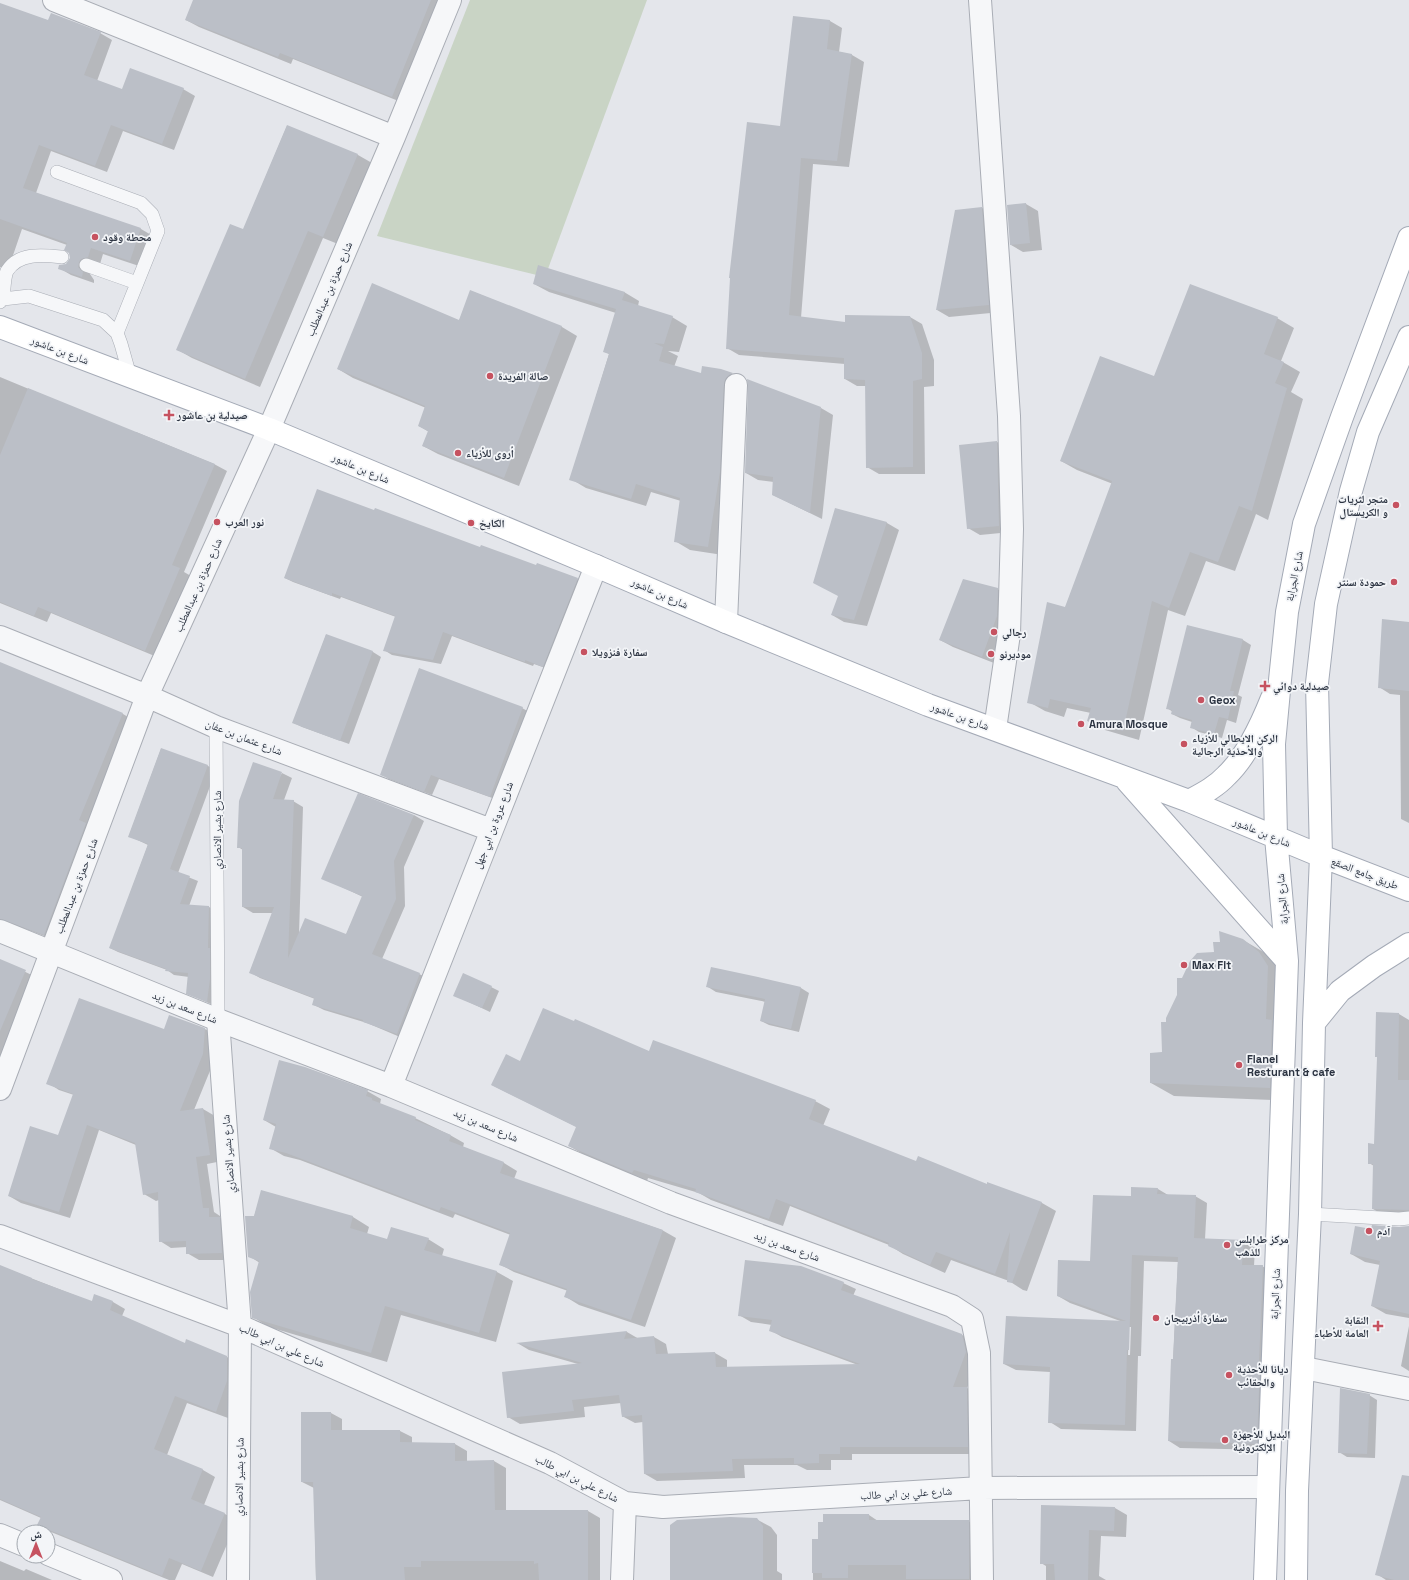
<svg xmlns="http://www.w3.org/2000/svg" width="1409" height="1580" font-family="'Space Grotesk','Noto Naskh Arabic',sans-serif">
  <rect width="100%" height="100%" fill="#e4e6eb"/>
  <path fill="#c9d4c5" d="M470 0H647L545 277 377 236Z"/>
  <path fill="#0003" fill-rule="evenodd" d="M194 0H447L406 104 293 59 291 64 199 27 186 20Z
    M0 4 49 21 100 33 112 40 97 81 122 90 183 89 195 96 174 150 123 131 107 172 51 151 36 193 141 229 153 236 142 267 103 254 100 264 90 269V274L94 280V283L71 275 59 268 66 265 71 258 67 245 22 229 8 270 0 267Z
    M794 17 830 21 842 28 839 52 852 55 864 62 849 167 813 164 801 318 846 323 910 317 922 324 934 360V386L924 387 925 474H879L867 467 866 386H857L845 379V364L739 355 727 348 781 127Z
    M287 126 358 155 372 163 338 244 323 238 260 387 192 358 178 350 243 231Z
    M1026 204 1038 211 1042 250 1023 252 1011 245Z
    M982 208 994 215 1001 312 949 317 937 310Z
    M534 284 624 292 639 301 638 306 672 317 687 326 679 352 668 351 678 356 674 367 701 375 720 370 732 374 746 382 723 555 690 550 675 541 681 501 651 492 646 506 586 488 571 479 609 354 604 351 616 313 549 292Z
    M471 291 562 327 577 336 519 486 438 454 423 446 429 432 419 426 426 408 353 378 338 369 459 321Z
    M1277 318 1294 328 1281 361 1300 372 1291 392 1303 399 1268 520 1256 514 1235 571 1206 561 1185 616 1168 610 1139 740 1105 730 1088 721 1091 713 1067 708 1064 717 1045 711 1029 702 1113 484 1077 470 1061 461 1155 378Z
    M0 377 135 433 136 432 214 464 227 471 184 572 191 576 157 657 51 613 47 622 0 603Z
    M821 408 833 415 822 519 773 495 774 482 758 480 746 473Z
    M997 442 1009 449 1011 532 980 535 968 528Z
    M836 509 887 523 899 530 867 626 844 622 832 615 839 596Z
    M481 549 577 579 585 583 551 670 534 664 533 666 452 636 441 664 392 655 384 650 396 617 341 597 340 599 293 582 285 578Z
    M997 589 1010 596 994 663 953 647 940 640Z
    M1409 624V823L1401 819 1400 695 1390 694 1379 687Z
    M1188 626 1243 640 1251 645 1238 695 1242 697 1236 723 1227 720 1222 738 1199 732 1191 727 1192 722 1180 718 1172 714 1173 712 1167 708Z
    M326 635 373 652 381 657 349 744 302 727 294 723Z
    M0 663 123 714 133 720 55 940 15 925 5 919 0 885Z
    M522 708 531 713 498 800 439 779 432 795 389 779 381 774Z
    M161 749 208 766 216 770 178 873 198 881 189 906 209 907 217 911 215 1006 187 993 189 977 174 975 167 970 118 952 110 948 148 845 129 836Z
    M282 773 292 778 284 800 293 801 303 807 299 934 346 935 363 897 323 878 414 815 424 821 404 867 405 906 382 959 419 974 430 979 400 1037 367 1023 324 1010 314 1005 315 999 260 978 250 972 273 913H253L243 907V850L238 847Z
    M1243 940 1267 954 1282 966 1290 1031 1296 1034 1293 1101 1174 1096 1151 1083 1163 1053 1167 1023 1183 980 1215 953Z
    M0 960 36 977 2 1058 0 1057Z
    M758 978 801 988 809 993 799 1032 769 1025 761 1021 766 1002 716 992 708 987Z
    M491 987 499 991 490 1012 454 995Z
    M1377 1013 1399 1014 1409 1020V1218L1387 1217 1373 1209 1374 1166 1369 1163 1375 1145 1378 1058 1376 1056Z
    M205 1029 216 1036 214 1061 194 1110 203 1109 215 1116 222 1161 207 1164 214 1212 220 1216V1218L231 1224 234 1260H199L187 1253V1247L171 1248 160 1241 159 1200 156 1201 144 1194 136 1145 99 1130 70 1218 21 1203 9 1196 59 1136 74 1095 59 1090 48 1083 164 1030Z
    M649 1053 815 1101 830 1109 823 1126 916 1162 987 1185 988 1184 1042 1203 1056 1211 1027 1291 1023 1290 1009 1281 951 1260 945 1273 903 1254 889 1245 790 1206 783 1226 711 1200 699 1193 648 1178 647 1181 583 1154 569 1146 577 1127 492 1085 521 1062Z
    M367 1091 381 1099 380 1104 415 1118 450 1135 464 1143 463 1147 504 1163 517 1171 514 1179 662 1230 676 1238 645 1327 579 1305 566 1297 568 1291 514 1272 501 1265 511 1235 455 1214 453 1218 300 1160 284 1156 270 1148 276 1127 264 1120Z
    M1158 1189 1168 1195 1195 1196 1207 1203 1205 1239 1243 1241 1255 1248 1254 1266H1262L1274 1273 1269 1450 1180 1448 1169 1441 1178 1262 1144 1261 1141 1356H1138L1136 1431 1061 1429 1050 1422V1372L1016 1370 1004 1364 1123 1322 1070 1303 1058 1296 1091 1262 1132 1197ZM1129 1327H1131L1130 1355H1128Z
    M262 1191 353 1217 369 1227 367 1234 387 1240 428 1239 444 1249 442 1256 497 1272 513 1281 496 1342 401 1315 387 1362 269 1327 253 1317 260 1263 249 1256 254 1217Z
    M1409 1227V1318L1386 1314 1372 1306 1380 1265 1365 1262 1351 1254 1399 1228Z
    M0 1266 92 1302 95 1296 113 1302 125 1309 122 1316 185 1344 227 1357 239 1364V1388L228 1418 187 1403 167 1455 203 1470 215 1477 204 1505 225 1514 237 1521 213 1577 182 1564 175 1580H169L51 1532 39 1525 41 1518 0 1500Z
    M843 1283 856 1289 853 1296 962 1335 974 1342 978 1359 967 1388 979 1395 980 1454H852V1460H831V1470H807L797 1465H744L745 1478 657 1481 645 1474 643 1422 635 1423 622 1416 621 1403 584 1407 585 1417 520 1424 508 1417 578 1364 529 1350 519 1344 627 1332 639 1339 654 1337 666 1344 668 1354 715 1353 727 1360V1368L858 1365 782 1337 770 1330 772 1325 751 1322 739 1315Z
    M1409 1326V1371L1401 1366Z
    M1369 1395 1377 1400 1375 1458 1347 1457 1339 1452Z
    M331 1413 342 1419V1431H400L412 1437V1443L455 1444 467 1451V1461H494L506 1468V1511H588L600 1518V1580H316L314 1488 302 1482Z
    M1409 1479V1580H1386L1377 1574Z
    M1115 1508 1127 1515 1126 1537 1101 1536 1099 1576 1106 1580H1046V1566L1041 1563Z
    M824 1515H869L878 1521H968L983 1529V1580H813V1540H819L824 1523Z
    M756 1519 771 1527 777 1535V1571L782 1574V1580H671Z
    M0 1561 24 1571 26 1569 52 1580H0Z"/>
  <path fill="#bbbfc7" d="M193 0H431L392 97 280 53 278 57 185 20Z
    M0 3 48 20 51 13 101 32 84 75 122 89 130 68 184 88 162 144 111 125 95 166 39 145 23 188 141 228 130 261 91 248 88 257 81 259 79 262 78 267 83 272 82 277 58 269 59 265 66 264 70 258 69 253 64 250 67 243 0 219Z
    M793 16 830 20 827 49 852 54 837 161 801 158 789 315 845 322V315L910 316 922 353V379L913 381V467L866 468 865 380 844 379V358L726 349 730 278H729L747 122 780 126Z
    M287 125 358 154 323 237 308 231 245 379 176 350 230 224 243 229Z
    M1026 203 1030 243 1010 245 1007 205Z
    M982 207 989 305 936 310 955 210Z
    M538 265 625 292 622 300 673 316 664 344 654 343 663 347 659 361 701 373 702 366 721 369 733 373 726 378 724 384 720 472 708 547 674 542 680 498 636 484 631 499 569 480 609 354 603 352 616 309 533 284Z
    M372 283 459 320 470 290 562 326 504 478 422 446 428 431 418 426 425 406 337 369Z
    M1190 284 1278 317 1264 354 1284 362 1275 383 1287 388 1252 511 1239 506 1218 562 1190 552 1169 608 1152 601 1123 731 1087 721 1091 708 1050 699 1048 708 1027 703 1047 602 1065 607 1112 481 1060 461 1100 356 1154 376Z
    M747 379 821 407 810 513 772 495 773 477 745 473 748 386Z
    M28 388 215 464 172 565 180 568 145 651 38 607 34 616 0 602V455Z
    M997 441 999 526 967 529 959 445Z
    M317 489 374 510 375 508 480 547 481 545 536 565 537 563 578 578 543 667 525 660V662L443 632 433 660 383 651 395 616 332 593V596L284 578Z
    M835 508 887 522 854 620 831 615 838 596 813 583Z
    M963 579 998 588 997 616 982 657 939 640Z
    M1382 619 1409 622V691L1378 688Z
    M1187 625 1243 639 1230 691H1234L1228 719 1219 717 1214 734 1190 728 1192 720 1171 714 1172 710 1166 709Z
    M326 634 373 651 340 741 292 723Z
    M0 662 123 713 79 820 86 823 44 935 0 919Z
    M419 668 523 707 490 797 431 775 424 792 380 775Z
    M161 748 208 765 170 869 190 876 180 904 209 906 208 948H210V979L207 1002 186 994 188 973 165 971 166 969 109 948 148 844 128 837Z
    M253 762 282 772 273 799 294 800 288 958 305 918 346 934 362 896 321 879 358 793 414 815 394 861 396 899 372 954 420 973 397 1034 363 1022V1020L312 1005 314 998 249 973 274 907H242V848H237L239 801Z
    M1219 931 1243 939 1259 952 1268 966 1266 1019 1272 1020 1270 1088 1150 1083V1053L1162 1052 1161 1022H1166V1018L1177 995V978H1182L1190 961 1197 953 1214 952 1213 942H1220Z
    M0 959 26 970 0 1031Z
    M711 967 758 977 801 987 791 1029 760 1021 765 999 706 987Z
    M463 973 492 986 482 1008 453 996Z
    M79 998 164 1029 169 1015 205 1028 203 1054 180 1111 203 1108 210 1155 196 1157 203 1208H209V1217H220L222 1253 186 1254V1241L159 1242 158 1192 143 1195 135 1143 87 1125 59 1212 8 1196 30 1126 58 1135 73 1094 46 1084Z
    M543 1008 574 1021 575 1019 649 1051 653 1040 816 1100 809 1119 916 1161 918 1156 987 1184V1182L1042 1202 1012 1283 1007 1282 1010 1232 995 1274 936 1252 930 1265 888 1246 889 1243 776 1199 769 1219 695 1192 696 1189 634 1170 632 1173 568 1146 576 1127 491 1085 506 1054 520 1061Z
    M1376 1012 1399 1013 1398 1080H1409V1210L1372 1209 1373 1164H1368V1143L1374 1144 1377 1057H1375Z
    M279 1060 305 1067 368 1090 366 1096 372 1098V1100L416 1117 415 1120 451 1135 449 1141 504 1162 500 1173 663 1230 631 1320 564 1297 567 1289 499 1265 510 1233 441 1207 439 1211 286 1153 269 1149 276 1124 263 1120Z
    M1131 1187 1158 1188 1157 1194 1196 1195 1194 1238 1244 1240 1242 1265H1263L1259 1362H1260L1257 1444 1168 1441 1171 1359H1173L1178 1257 1132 1255 1129 1350H1127L1125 1425 1048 1423 1050 1367 1003 1364 1006 1316 1126 1321 1057 1296 1058 1260 1090 1261 1093 1195 1131 1196Z
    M261 1190 353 1216 350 1228 387 1239 391 1227 429 1238 424 1250 497 1271 479 1333 385 1306 371 1353 252 1318 250 1292 259 1261 248 1257 245 1216H254Z
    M1372 1225 1399 1227 1409 1226V1314L1371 1306 1380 1261 1350 1254 1355 1226 1371 1229Z
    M745 1260 801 1266 844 1282 841 1290 962 1334 966 1352 953 1387H967L968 1447H840V1454H819V1463L794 1464V1458L732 1459 733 1471 644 1474 642 1415 622 1417 619 1395 572 1400 574 1411 507 1418 502 1372 582 1363 516 1343 627 1331 624 1339 654 1336 656 1354 715 1352 716 1367 860 1364 769 1331 772 1320 738 1316Z
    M0 1265 32 1278V1279L92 1301 94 1294 113 1301 110 1310 185 1343 186 1339 227 1356V1381L216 1412 175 1396 154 1449 203 1469 191 1499 225 1513 201 1571 169 1558 162 1576 37 1525 41 1517 0 1499Z
    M1340 1388 1370 1394 1367 1454 1338 1453Z
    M301 1412H331V1430H400V1442L455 1443V1461L494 1460 495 1510H588V1580H539L538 1563 534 1564V1561H421V1567H404L405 1580H316L313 1482H301Z
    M1402 1475 1409 1476V1580H1394L1375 1575Z
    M1041 1505 1115 1507 1114 1531 1089 1530 1088 1580H1055L1054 1564H1040Z
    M823 1514H869V1520H969V1579H906V1565H848V1578H822V1573H812V1539H818V1522H823Z
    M730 1517 757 1518 763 1526V1580H670V1525L677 1520Z"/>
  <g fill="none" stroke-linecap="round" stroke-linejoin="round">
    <defs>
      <path id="lane" d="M57 172 141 203 152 214 158 231 117 333
        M86 265 137 283
        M3 299C4 292 4 277 7 271 19 252 43 255 62 257
        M0 302 3 299 29 296 103 320 117 333 121 344 130 376
        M216 727 218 1020
        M1310 1214 1399 1219 1409 1218"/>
      <path id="street" d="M54 0 394 137
        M980 0 1009 416 1012 529 1009 634 995 729
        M726 622 736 385
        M0 637 147 696 216 727 491 830
        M0 931 218 1020 391 1086 671 1203 952 1306 972 1319 979 1353 982 1580
        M218 1020 240 1326 238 1580
        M391 1086 596 566
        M0 1089 147 696 269 429 394 137 450 0
        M0 1236 240 1326 550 1463 625 1503 663 1507 981 1488 1268 1487
        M1304 1368 1409 1389
        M0 1535 24 1545
        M48 1554 111 1580
        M622 1580 625 1503"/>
      <path id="primary" d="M0 327 269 429 596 566 726 622 928 705 1189 801 1321 856 1409 890
        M1127 781 1287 961
        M1189 801C1202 794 1216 787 1227 775 1247 756 1262 723 1272 698
        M1314 1023 1340 991 1374 966 1409 944
        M1265 1580 1287 961 1276 837 1274 744 1280 680 1287 612 1304 524 1342 417 1409 238
        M1296 1580 1297 1491 1310 1214 1314 1023 1321 856 1317 683 1326 604 1351 491 1368 432 1409 337"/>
    </defs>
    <use href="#lane" stroke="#a9adb5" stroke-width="14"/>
    <use href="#street" stroke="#a9adb5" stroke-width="24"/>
    <use href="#primary" stroke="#a4aab6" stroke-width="24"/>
    <use href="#lane" stroke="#f6f7f9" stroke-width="13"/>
    <use href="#street" stroke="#f6f7f9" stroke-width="22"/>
    <use href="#primary" stroke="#fff" stroke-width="22"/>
  </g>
  <g fill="#c65260" stroke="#f3f5f8" stroke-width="1.5">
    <circle cx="95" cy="237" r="4"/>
    <circle cx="490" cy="376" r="4"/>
    <path d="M167 409h4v4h4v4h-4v4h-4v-4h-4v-4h4z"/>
    <circle cx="458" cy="453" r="4"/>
    <circle cx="1396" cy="505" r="4"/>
    <circle cx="217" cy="522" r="4"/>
    <circle cx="471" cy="523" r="4"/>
    <circle cx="1394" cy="582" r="4"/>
    <circle cx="994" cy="632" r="4"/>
    <circle cx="584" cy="652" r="4"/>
    <circle cx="991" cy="654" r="4"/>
    <path d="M1263 680h4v4h4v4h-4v4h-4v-4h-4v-4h4z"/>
    <circle cx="1201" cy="700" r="4"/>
    <circle cx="1081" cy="724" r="4"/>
    <circle cx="1184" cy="744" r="4"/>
    <circle cx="1184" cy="965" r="4"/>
    <circle cx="1239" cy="1065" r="4"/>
    <circle cx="1369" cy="1231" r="4"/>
    <circle cx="1227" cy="1245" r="4"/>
    <circle cx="1156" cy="1318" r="4"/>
    <path d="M1376 1320h4v4h4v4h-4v4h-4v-4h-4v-4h4z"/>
    <circle cx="1229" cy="1375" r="4"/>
    <circle cx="1225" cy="1440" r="4"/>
  </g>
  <g text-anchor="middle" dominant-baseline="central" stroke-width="3.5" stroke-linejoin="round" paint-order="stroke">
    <g font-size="11" font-weight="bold" fill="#2c3442" stroke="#f3f5f8" text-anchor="start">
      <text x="103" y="237">محطة وقود</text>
      <text x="498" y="376">صالة الفريدة</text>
      <text x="177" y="415">صيدلية بن عاشور</text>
      <text x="466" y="453">أروى للأزياء</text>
      <text x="1388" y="499" text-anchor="end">متجر لثريات<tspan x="1388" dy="13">و الكريستال</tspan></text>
      <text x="225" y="522">نور العرب</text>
      <text x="479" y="523">الكايخ</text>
      <text x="1386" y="582" text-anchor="end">حمودة سنتر</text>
      <text x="1002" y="632">رجالي</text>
      <text x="592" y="652">سفارة فنزويلا</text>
      <text x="999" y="654">موديرنو</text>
      <text x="1273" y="686">صيدلية دوائي</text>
      <text x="1209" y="700">Geox</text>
      <text x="1089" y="724">Amura Mosque</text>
      <text x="1192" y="738">الركن الايطالي للأزياء<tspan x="1192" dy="13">والأحذية الرجالية</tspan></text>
      <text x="1192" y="965">Max Fit</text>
      <text x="1247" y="1059">Flanel<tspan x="1247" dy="13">Resturant &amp; cafe</tspan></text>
      <text x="1377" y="1231">آدم</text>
      <text x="1235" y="1239">مركز طرابلس<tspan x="1235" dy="13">للذهب</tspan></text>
      <text x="1164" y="1318">سفارة أذربيجان</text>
      <text x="1369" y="1320" text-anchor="end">النقابة<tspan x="1369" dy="13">العامة للأطباء</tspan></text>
      <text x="1237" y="1369">ديانا للأحذية<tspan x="1237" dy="13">والحقائب</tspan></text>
      <text x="1233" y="1434">البديل للأجهزة<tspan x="1233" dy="13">الإلكترونية</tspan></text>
    </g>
    <g font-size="11" fill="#2c3442" stroke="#f3f5f8">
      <text transform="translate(329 289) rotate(-67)">شارع حمزة بن عبدالمطلب</text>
      <text transform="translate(60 350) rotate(21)">شارع بن عاشور</text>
      <text transform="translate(361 468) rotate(23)">شارع بن عاشور</text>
      <text transform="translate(1294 576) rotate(-79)">شارع الجرابة</text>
      <text transform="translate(198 585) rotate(-66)">شارع حمزة بن عبدالمطلب</text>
      <text transform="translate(660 593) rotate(24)">شارع بن عاشور</text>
      <text transform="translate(960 716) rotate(20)">شارع بن عاشور</text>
      <text transform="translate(244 737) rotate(21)">شارع عثمان بن عفان</text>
      <text transform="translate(493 825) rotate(-69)">شارع عروة بن ابي جهل</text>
      <text transform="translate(217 830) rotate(-90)">شارع بشير الانصاري</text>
      <text transform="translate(1262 832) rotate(22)">شارع بن عاشور</text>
      <text transform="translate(1365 873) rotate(21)">طريق جامع الصقع</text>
      <text transform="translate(76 886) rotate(-69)">شارع حمزة بن عبدالمطلب</text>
      <text transform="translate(1282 899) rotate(-95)">شارع الجرابة</text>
      <text transform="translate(185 1007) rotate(22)">شارع سعد بن زيد</text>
      <text transform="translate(486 1125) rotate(23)">شارع سعد بن زيد</text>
      <text transform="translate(228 1154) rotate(-94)">شارع بشير الانصاري</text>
      <text transform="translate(787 1246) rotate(20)">شارع سعد بن زيد</text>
      <text transform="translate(1275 1294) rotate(-88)">شارع الجرابة</text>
      <text transform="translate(282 1345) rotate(24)">شارع علي بن ابي طالب</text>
      <text transform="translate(239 1477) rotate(-89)">شارع بشير الانصاري</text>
      <text transform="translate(577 1478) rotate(27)">شارع علي بن ابي طالب</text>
      <text transform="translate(906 1493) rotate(-3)">شارع علي بن ابي طالب</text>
    </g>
  </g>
  <g transform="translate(36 1544)"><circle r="19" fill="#f3f5f8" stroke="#a3a8af"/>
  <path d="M0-3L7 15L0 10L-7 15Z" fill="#c65260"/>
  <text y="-6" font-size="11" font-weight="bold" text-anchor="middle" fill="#2c3442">ش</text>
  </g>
</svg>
